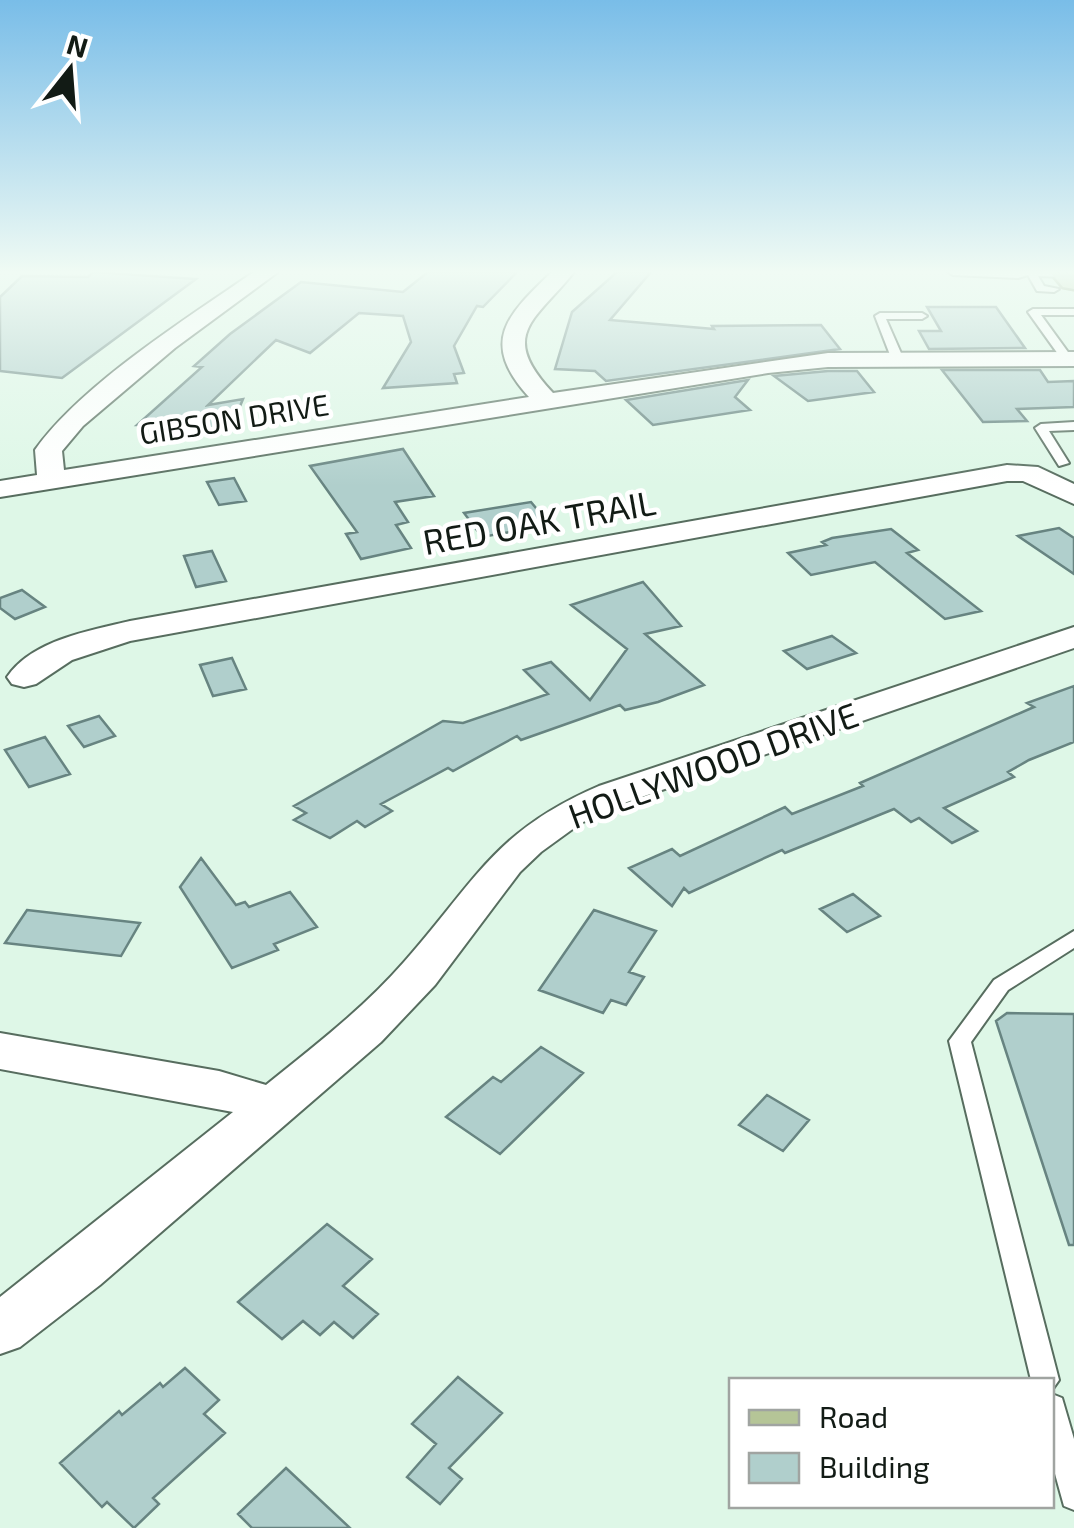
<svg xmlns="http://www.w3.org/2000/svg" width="1074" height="1528" font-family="'Exo 2',sans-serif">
  <rect width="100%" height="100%" fill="#def7e7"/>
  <path fill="#b0cfcc" stroke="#678481" stroke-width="2.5" d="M93 272 196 279 62 378 0 371V297L22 276 88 277Z
    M428 272H517L483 307 477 306 454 346 464 373 454 374 457 383 383 388 411 342 403 316 359 313 310 353 276 340 208 405 243 399 230 430H192L201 413 187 425H137L202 367 194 366 230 334 301 282 403 292Z
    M617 272H651L610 320 714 329 712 326 821 325 840 349 606 381 595 371 555 369 572 312Z
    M927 307H996L1025 348 929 349 919 331H941Z
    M942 370H1040L1048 382 1074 381V407L1017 409 1027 421 983 422Z
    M828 371H857L874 392 808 401 774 376Z
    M748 380 735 397 750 410 653 425 626 400Z
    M403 449 434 496 395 502 408 522 396 525 411 548 361 559 346 534 357 532 310 466Z
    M234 478 246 501 219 505 207 482Z
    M531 502 550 525 482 537 464 513Z
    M1059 528 1074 538V574L1018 536Z
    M891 529 918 550 907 553 981 611 945 619 875 562 811 575 788 553 826 545 822 542 832 538Z
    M212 551 226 581 196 587 184 556Z
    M643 582 681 626 645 634 704 685 658 702 625 710 620 705 521 740 517 736 453 771 448 768 381 804 392 811 365 827 357 821 330 838 294 820 306 813 294 806 443 721 463 723 548 694 524 670 551 662 590 700 627 649 571 605Z
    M22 590 45 607 15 619 0 608V598Z
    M832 636 856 653 807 669 784 651Z
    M232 658 246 689 213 696 200 665Z
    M1074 686V742L1029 760 1008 772 1014 777 944 808 977 831 952 843 919 818 911 822 894 809 785 853 782 850 689 893 684 888 672 906 629 868 672 849 680 856 785 807 792 814 863 786 860 783 1034 707 1027 703Z
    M99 716 115 736 84 747 68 726Z
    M45 737 70 774 29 787 5 750Z
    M201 858 236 905 245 902 249 907 290 892 317 927 274 944 278 950 232 968 180 887Z
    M853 894 880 916 847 932 820 909Z
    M27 910 140 923 121 956 5 943Z
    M594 910 656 931 629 972 644 977 626 1005 611 1000 603 1013 539 990Z
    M1007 1013 1074 1014V1245H1069L996 1021Z
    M541 1047 583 1073 500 1154 446 1117 493 1077 501 1082Z
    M767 1095 809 1120 783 1151 739 1125Z
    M327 1224 372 1259 343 1286 378 1314 353 1338 334 1322 320 1335 303 1321 282 1339 238 1302Z
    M185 1368 219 1400 204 1414 225 1433 153 1498 159 1504 134 1528 107 1502 102 1507 60 1463 119 1411 122 1415 160 1383 163 1387Z
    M458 1377 502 1413 449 1468 462 1479 440 1504 407 1477 436 1444 412 1424Z
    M286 1468 350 1528H252L238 1514Z"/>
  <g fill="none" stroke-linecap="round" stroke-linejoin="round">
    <defs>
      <path id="lane" d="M948 272H1070L1072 274 1067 277 1038 276 1044 286 1059 289 1054 292 1037 291 1028 275 1018 278 953 275Z
        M1074 309V315H1041L1073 359 1067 362 1063 361 1028 312 1033 309Z
        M880 313H922L927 316 922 319H886L904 360 902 362 892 360 875 316Z
        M1074 422V430L1049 431 1069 463 1059 466 1035 428 1041 424Z
        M1074 931V948L1008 990 971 1042 1059 1380 1052 1390V1380H1031L949 1041 994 980Z
        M1052 1394 1062 1398 1074 1439V1510L1064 1506 1052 1463Z"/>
      <path id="street" d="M254 272H278L175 348 83 426 62 451 64 470 529 397C479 342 507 315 552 272H574C536 320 497 334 553 393L828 353 1074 352V366L828 367 768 373 0 497V481L37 475 35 450C81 385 187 318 254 272Z
        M1007 465 1038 467 1074 484V504L1023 481H1007L130 641 72 660 36 684 24 687 12 684 7 677C32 640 89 631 130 621Z
        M1074 627V648L627 802 581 823 541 852 520 872 435 985 381 1042 100 1285 20 1347 0 1354V1297L233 1112 0 1069V1033L219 1071 266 1085C314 1046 363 1009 404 962 475 882 494 831 599 786Z"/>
      <path id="primary" d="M1050 272H1074V289L1063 287Z"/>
    </defs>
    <use href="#lane" stroke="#576d5f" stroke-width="4"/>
    <use href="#street" stroke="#576d5f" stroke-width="4"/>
    <use href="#primary" stroke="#5c703d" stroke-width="5"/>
    <use href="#lane" fill="#fff" fill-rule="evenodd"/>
    <use href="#street" fill="#fff" fill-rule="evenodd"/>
    <use href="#primary" fill="#b5c597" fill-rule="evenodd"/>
  </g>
  <linearGradient id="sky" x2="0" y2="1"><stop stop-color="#79bde8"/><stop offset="0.56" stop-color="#f0fbf4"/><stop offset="1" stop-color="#f0fbf4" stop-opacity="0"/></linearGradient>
  <rect width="1074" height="486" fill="url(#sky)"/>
  <g text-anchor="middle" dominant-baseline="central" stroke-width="9" stroke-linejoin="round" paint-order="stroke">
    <g font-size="30" fill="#121b15" stroke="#fff">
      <text transform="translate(234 418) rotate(-9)">GIBSON DRIVE</text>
    </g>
    <g font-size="35" fill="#121b15" stroke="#fff">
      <text transform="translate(539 521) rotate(-10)">RED OAK TRAIL</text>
      <text transform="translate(713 764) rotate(-20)">HOLLYWOOD DRIVE</text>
    </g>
  </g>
  <rect x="729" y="1378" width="325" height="130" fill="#ffffff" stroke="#a0a4a1" stroke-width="2.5"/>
  <rect x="749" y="1410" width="50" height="15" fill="#b5c597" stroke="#a0a4a1" stroke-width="2.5"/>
  <text x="819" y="1428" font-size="30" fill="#121b15">Road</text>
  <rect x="749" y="1453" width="50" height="30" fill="#b0cfcc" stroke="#a0a4a1" stroke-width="2.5"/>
  <text x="819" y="1478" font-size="30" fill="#121b15">Building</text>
  <g transform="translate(70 70) rotate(17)" stroke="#ffffff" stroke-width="8" paint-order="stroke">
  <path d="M0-8L18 38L0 25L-18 38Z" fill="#121b15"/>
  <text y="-15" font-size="28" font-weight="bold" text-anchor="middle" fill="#121b15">N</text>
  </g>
</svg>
